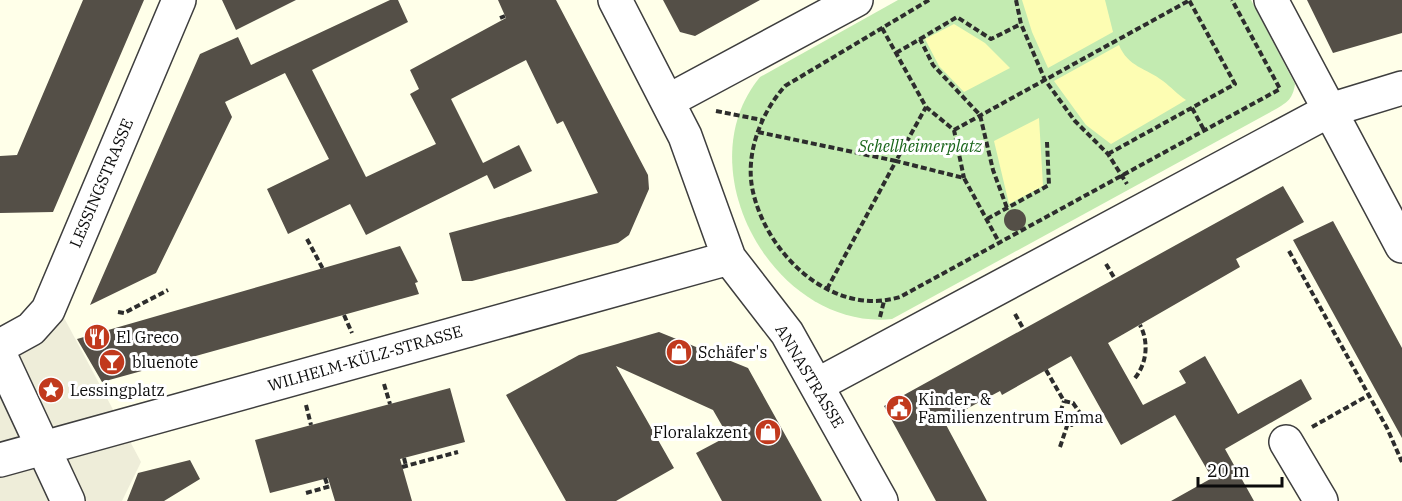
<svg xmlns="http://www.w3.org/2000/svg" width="1402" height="501" font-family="'IBM Plex Serif',serif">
  <rect width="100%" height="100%" fill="#ffffe9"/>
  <path fill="#c3ebb1" d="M898 0H1251L1295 84C1293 98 1288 102 1276 109L892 319C775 331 684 169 760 77Z"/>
  <path fill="#fdfdb3" d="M1022 0H1105L1113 32 1048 68 1032 32Z
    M954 24 985 43 1010 68 964 92 939 66 925 39Z
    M1119 45C1128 67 1146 68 1163 81 1171 87 1177 94 1186 100L1111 144 1086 125 1054 81Z
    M1039 118 1043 186 1009 204 994 141Z"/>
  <path fill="#eeedd9" d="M62 314 141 462 122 501H0V354Z"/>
  <path fill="#544f47" d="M83 0H144L53 212 0 213V156L17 155Z
    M222 0H296L236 30Z
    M390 0H398L408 22 312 70 366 177 436 144 410 94 419 89 410 70 506 18 498 0H556L648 175 649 189 629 235 618 243 472 281H462L449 233 598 193 563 121 557 124 526 60 451 99 483 163 519 145 532 171 494 189 487 175 366 235 350 204 288 234 267 189 329 159 285 73 225 102 232 117 156 273 90 305 200 54 238 37 251 65Z
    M663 0H760L695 36 680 32Z
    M1307 0H1402V33L1333 53Z
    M1283 186 1304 222 1236 259 1240 267 1108 343 1143 405 1186 383 1179 371 1205 356 1238 414 1301 379 1312 399 1225 449 1254 501H1171L1212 478 1175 415 1121 445 1071 356 1002 395 1000 391 944 421 987 501H936L884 406Z
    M1004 220a11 11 0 1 1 22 0a11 11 0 1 1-22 0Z
    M1333 221 1402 348V438L1293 240Z
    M400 246 418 282 415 283 419 294 102 382 77 339Z
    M659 332 748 368 822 501H722L696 453 728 436 713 410 616 366 674 468 616 501H566L506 395 579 355Z
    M450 388 465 442 400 459 412 501H335L328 478 270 493 255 440Z
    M190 460 200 479 164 501H127L138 473Z"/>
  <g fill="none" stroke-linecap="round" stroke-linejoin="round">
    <defs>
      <path id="minor" d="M615 0 685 136 729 258 787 333 881 501
        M1271 0 1402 246
        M668 101 856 0
        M0 346 31 329 48 310 179 0
        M0 355 68 501
        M817 385 1330 110 1402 88
        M1286 442 1321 501
        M0 460 729 258"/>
    </defs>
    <use href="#minor" stroke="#3e3e3e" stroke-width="36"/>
    <path stroke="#2d2d2d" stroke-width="4" stroke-dasharray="6 3" stroke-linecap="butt" d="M929 0 785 86C761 113 746 152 752 187 764 252 831 318 900 297L1280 89 1232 0
      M1016 0 1021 24 1045 80 1075 121 1108 154 1127 184
      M500 18 505 16
      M882 28 926 107 954 130 964 178
      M920 39 957 17 991 39 1021 24
      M896 53 920 39 933 65 980 115 993 170 1007 208
      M1192 108 1204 130
      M716 111 762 120
      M954 130 1190 0
      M758 132 896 161 926 107
      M1108 154 1235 84 1189 0
      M987 219 1049 185 1047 142
      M307 239 323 269
      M1289 251 1387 428 1402 462
      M1106 264 1115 279
      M827 289 896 161 964 178 1000 244
      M118 312 124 313 168 290
      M1015 314 1024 330
      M344 315 352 333
      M880 317 884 301
      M1046 370 1064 401 1073 403 1080 413 1077 421 1072 425 1065 420 1061 410 1064 401
      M1135 378C1147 363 1149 342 1140 325
      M384 384 390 404
      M306 405 311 425
      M1079 419 1102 421
      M1312 427 1369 395
      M1060 447 1068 423
      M404 458 406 466
      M402 467 458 452
      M325 478 328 487
      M306 493 331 486"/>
    <use href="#minor" stroke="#fff" stroke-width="33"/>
  </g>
  <defs>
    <symbol id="restaurant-disc" viewBox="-11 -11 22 22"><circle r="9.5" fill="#c1391d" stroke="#fff"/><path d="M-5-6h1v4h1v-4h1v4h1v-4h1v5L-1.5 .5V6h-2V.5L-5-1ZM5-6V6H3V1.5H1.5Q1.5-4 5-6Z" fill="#fff"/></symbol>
    <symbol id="shop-disc" viewBox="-11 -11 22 22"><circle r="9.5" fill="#c1391d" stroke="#fff"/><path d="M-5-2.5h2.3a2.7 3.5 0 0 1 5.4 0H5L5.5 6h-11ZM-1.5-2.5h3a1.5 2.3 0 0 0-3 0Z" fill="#fff"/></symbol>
    <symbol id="bar-disc" viewBox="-11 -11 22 22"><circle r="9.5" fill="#c1391d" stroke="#fff"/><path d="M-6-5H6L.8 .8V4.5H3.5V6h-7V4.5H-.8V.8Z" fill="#fff"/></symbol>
    <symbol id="sight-disc" viewBox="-11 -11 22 22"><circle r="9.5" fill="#c1391d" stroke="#fff"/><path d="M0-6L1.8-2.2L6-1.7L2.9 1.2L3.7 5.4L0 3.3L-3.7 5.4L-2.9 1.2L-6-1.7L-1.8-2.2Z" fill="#fff"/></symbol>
    <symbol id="civic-disc" viewBox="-11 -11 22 22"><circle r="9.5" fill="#c1391d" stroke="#fff"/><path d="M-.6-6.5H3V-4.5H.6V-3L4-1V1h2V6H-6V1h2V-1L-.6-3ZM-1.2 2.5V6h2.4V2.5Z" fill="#fff"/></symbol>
  </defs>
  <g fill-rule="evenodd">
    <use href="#restaurant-disc" x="82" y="322" width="30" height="30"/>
    <use href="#shop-disc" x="664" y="337" width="30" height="30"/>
    <use href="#bar-disc" x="97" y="347" width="30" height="30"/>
    <use href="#sight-disc" x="36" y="375" width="30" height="30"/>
    <use href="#civic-disc" x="884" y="393" width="30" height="30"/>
    <use href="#shop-disc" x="753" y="417" width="30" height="30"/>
  </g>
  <g text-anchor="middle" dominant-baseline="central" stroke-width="6" stroke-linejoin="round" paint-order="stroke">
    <g font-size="16" font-style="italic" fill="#19651a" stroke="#fff">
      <text x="920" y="146">Schellheimerplatz</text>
    </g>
    <g font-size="16" fill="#0b0b0b" stroke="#fff">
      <text transform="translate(101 183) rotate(-67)">LESSINGSTRASSE</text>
      <text transform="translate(365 358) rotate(-16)">WILHELM-KÜLZ-STRASSE</text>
      <text transform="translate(810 376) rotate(59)">ANNASTRASSE</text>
    </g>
    <g font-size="16" fill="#0b0b0b" stroke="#fff" text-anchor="start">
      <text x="116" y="337">El Greco</text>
      <text x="698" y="352">Schäfer's</text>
      <text x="132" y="362">bluenote</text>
      <text x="70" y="390">Lessingplatz</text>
      <text x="918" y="399">Kinder- &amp;<tspan x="918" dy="18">Familienzentrum Emma</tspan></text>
      <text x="748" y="432" text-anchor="end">Floralakzent</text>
    </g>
  </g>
  <path d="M1198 477v9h84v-9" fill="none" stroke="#0b0b0b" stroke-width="3"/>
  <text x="1207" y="477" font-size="18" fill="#0b0b0b" stroke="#ffffff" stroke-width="4.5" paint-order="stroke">20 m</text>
</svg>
